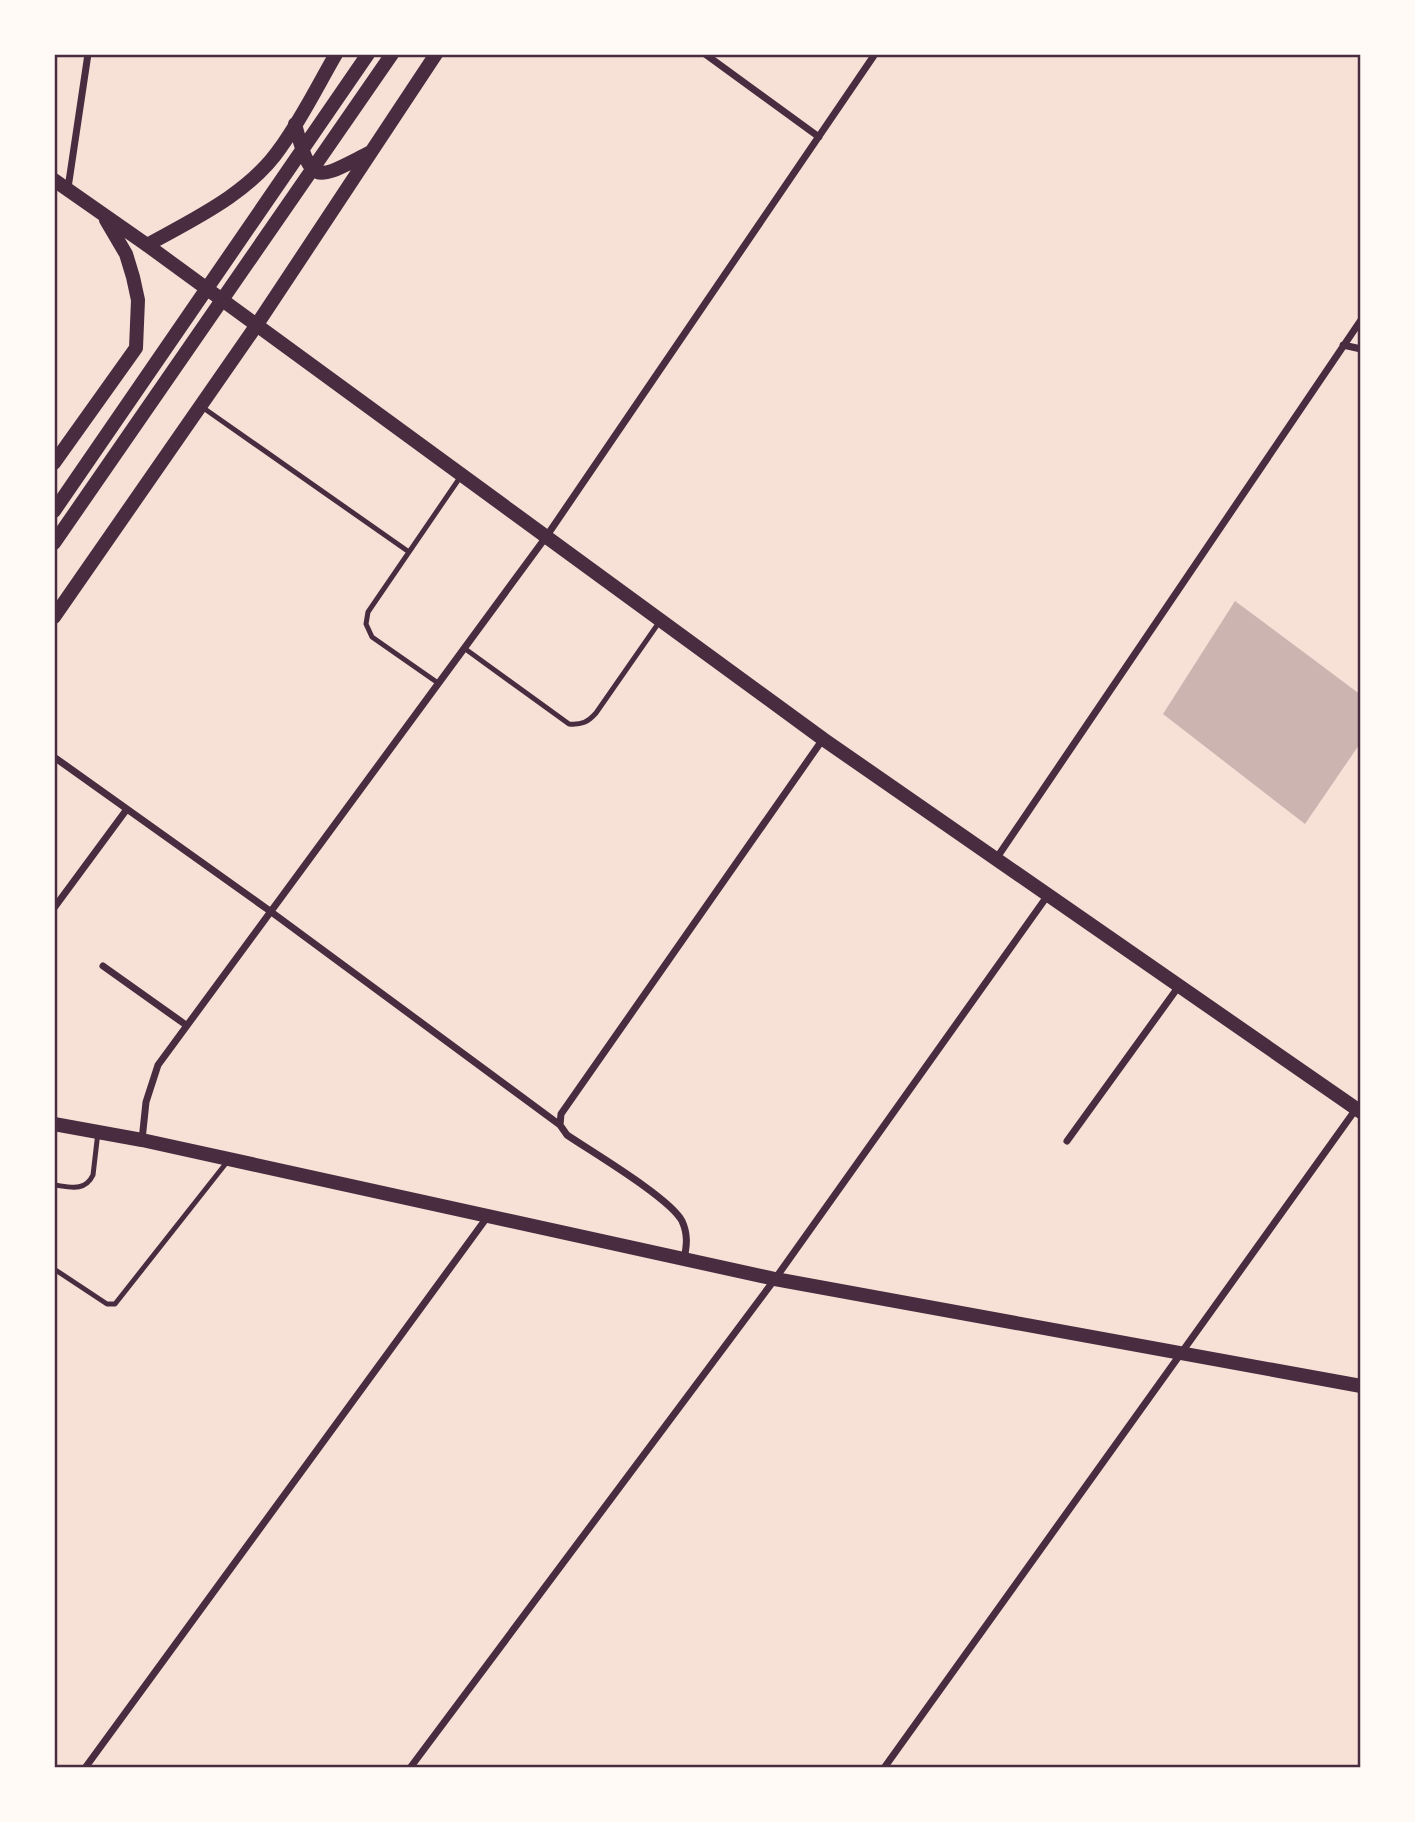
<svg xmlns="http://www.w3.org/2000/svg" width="1415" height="1822" font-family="'Work Sans',sans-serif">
  <rect width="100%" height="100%" fill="#f7e1d7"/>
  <path fill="#ccb4b1" d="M1235 601 1361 695V742L1305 824 1163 714Z"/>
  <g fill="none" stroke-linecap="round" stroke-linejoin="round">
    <path stroke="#4a2c40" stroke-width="5" d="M202 407 409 552
      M464 648 569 724C582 725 588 722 596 713L660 621
      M438 683 372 637 366 624 368 612 461 476
      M54 1185C70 1187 85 1192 93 1175L98 1132
      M54 1269 107 1304H115L227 1162"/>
    <path stroke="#4a2c40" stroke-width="7" d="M705 54 819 137
      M68 188 88 54
      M1343 345 1361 349
      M54 757 270 911 560 1125
      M996 859 1361 320
      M54 908 127 809
      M103 966 186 1025
      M142 1140 146 1102 158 1065 546 537 875 54
      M1067 1141 1179 986
      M684 1259C687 1245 688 1234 682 1221 670 1198 592 1152 567 1135L560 1125 561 1114 823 739
      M85 1768 488 1216
      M410 1768 775 1279 1048 895
      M884 1768 1356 1109"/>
    <path stroke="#4a2c40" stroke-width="14" d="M295 124C312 189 317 179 371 152
      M54 180 147 245 823 739 1361 1112
      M147 245C194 219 250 193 281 147 302 118 318 85 336 54
      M54 463 136 348 138 300 133 277 126 254 106 220
      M54 511 368 54
      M54 543 392 54
      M54 617 256 326 436 54
      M54 1124 142 1140 775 1279 1361 1386"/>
  </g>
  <rect width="1415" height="1822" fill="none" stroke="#fffaf5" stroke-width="112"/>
  <rect x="56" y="56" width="1303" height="1710" fill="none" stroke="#4a2c40" stroke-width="2.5"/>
</svg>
